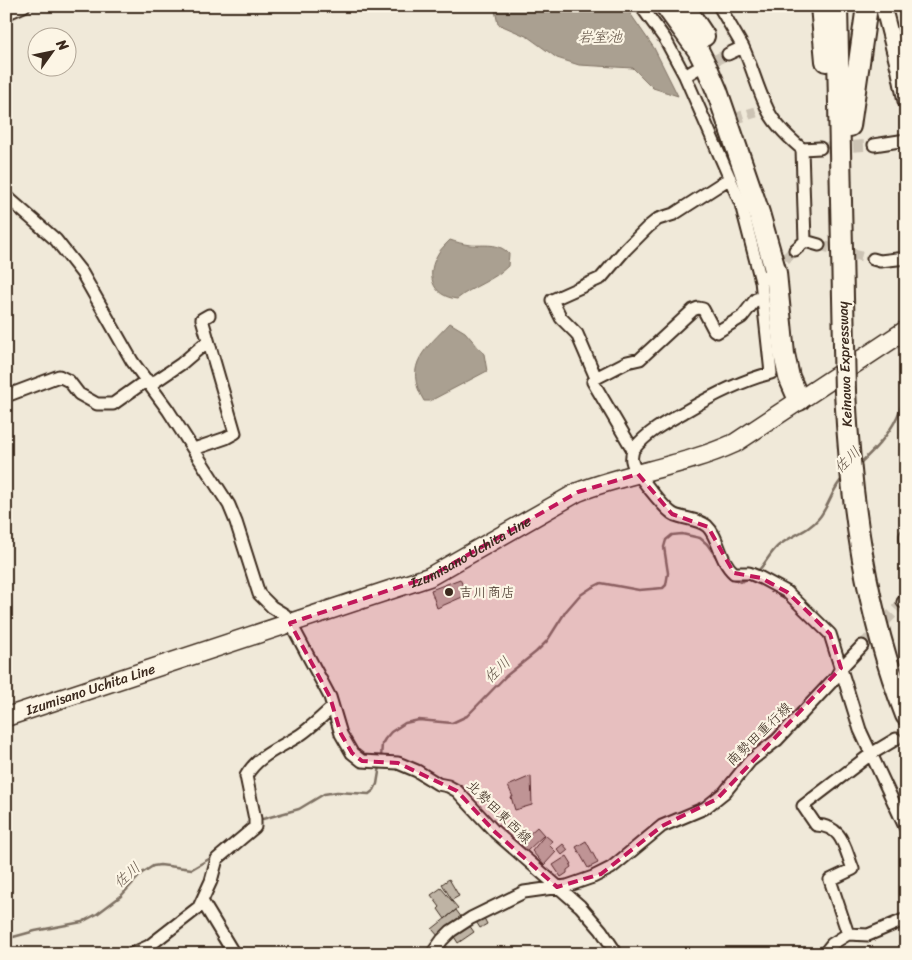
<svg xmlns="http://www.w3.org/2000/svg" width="912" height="960" font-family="Sriracha,'Klee One',sans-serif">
  <rect width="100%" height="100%" fill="#f0e9d9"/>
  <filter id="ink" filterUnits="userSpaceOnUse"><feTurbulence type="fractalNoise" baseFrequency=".02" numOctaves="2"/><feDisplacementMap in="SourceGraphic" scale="10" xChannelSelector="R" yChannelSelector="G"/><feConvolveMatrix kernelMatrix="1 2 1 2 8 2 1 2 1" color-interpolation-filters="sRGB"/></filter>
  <g filter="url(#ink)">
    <path fill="#aaa091" stroke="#7e7163" d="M494 6H625L654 48 678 96 653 88 633 68 579 65 557 58 528 37 498 24Z
      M450 240C456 242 463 244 470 245 484 246 499 242 509 254L508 266C493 281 473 286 457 299 431 296 425 274 439 252 442 248 446 244 450 240Z
      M450 323 465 332 484 354 487 371 430 401H424C402 364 427 348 450 323Z"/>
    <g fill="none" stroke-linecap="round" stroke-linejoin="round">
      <path stroke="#7e7163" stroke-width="2.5" d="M859 464C876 449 892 432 900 410 903 402 902 395 906 387
        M756 573C765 565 769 554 778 546 791 535 808 532 819 518 829 506 833 487 843 478
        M381 758 382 744 385 739 391 732 405 723 419 720 452 723 467 716 506 676 536 652 547 641 566 611 579 596 591 588 601 583 639 590 663 588 666 585 668 573 664 547 666 540 672 535 682 534 700 538 707 544 730 577 740 582 750 578
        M259 820 299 809 324 794 337 792 369 794 374 790 377 784 380 766
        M225 845 234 838
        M6 939 35 931 82 922 97 914 121 896 142 873 153 866 160 865 192 869 214 856"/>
    </g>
    <path fill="#beb3a4" stroke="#3b2a1e" d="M460 579 467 595 437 608 431 590Z
      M531 776 532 805 515 810 511 797H513L508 786Z
      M537 827 544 835 526 852 518 844Z
      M545 835 552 841 549 845 556 852 544 865 532 851Z
      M586 841 598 863 588 868 576 847Z
      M563 844 568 850 562 855 557 849Z
      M567 856 572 864 570 865 571 867 567 870V873L561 877 553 865Z
      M449 879 459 896 452 900 442 884Z
      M441 888 458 908 445 919 438 909 440 907 431 895Z
      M456 910 462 918 439 937 432 929Z
      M483 916 487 924 480 928 475 920Z
      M469 925 474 932 458 943 453 935Z"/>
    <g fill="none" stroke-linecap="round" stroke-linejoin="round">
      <path stroke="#ccc3b4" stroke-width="11" stroke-dasharray="11 5.5" stroke-linecap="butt" d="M701 67 728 54
        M717 124 756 112
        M820 148 874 145
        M819 245 873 259
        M773 270 795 250
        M862 646 903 602
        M896 739 906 732"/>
      <defs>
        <path id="street" d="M641 6 665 39 685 76 700 67
          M719 6 743 47
          M6 14 24 6
          M728 54 743 47C752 67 757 87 766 106 772 122 789 138 802 149L820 148
          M685 76 741 204 761 281
          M874 145 906 140
          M802 149 805 241
          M6 196 56 240 82 273 132 361 168 410 229 505 236 522 259 594 272 607 285 615 289 620 330 697 341 734 352 753 362 761 398 763 417 771 438 784 448 786 457 791 495 832 580 906 601 930 617 954
          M795 250 805 241 819 245
          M873 259 880 261 906 258
          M763 297 756 299 742 317 717 332 714 330 703 309 698 308 693 310 640 359 627 362 596 378 593 382 633 450C632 454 631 458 632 461 634 472 666 511 675 515 685 519 699 519 707 526 719 537 719 560 734 573H749L761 578 787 592 830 634 860 730 906 829
          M596 378 577 334 561 318 552 300 601 278 625 250 648 227 658 219 674 214 730 178
          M150 385 181 364 208 341
          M6 396 59 376 69 381 79 394 97 404H113L147 380
          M194 449 226 438 235 433 202 319 209 315
          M633 450C647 432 666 422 686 411 713 395 740 381 771 373L761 281 766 276
          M906 535V540
          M903 602 906 600
          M202 901 234 954
          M848 934 830 880 853 869C844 847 843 826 816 825L803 806 871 754 896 739
          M131 954 149 946 199 907 211 881 217 859 255 827V819L246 776C258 755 280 748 300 735 312 727 322 716 333 707
          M432 954 442 940 451 931 471 918 524 892 567 886 593 877 611 868 662 826 705 808 725 792 750 761 777 740 836 677 841 668 862 646
          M824 954 832 944 848 934 868 935 906 919"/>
        <path id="secondary" d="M883 6 900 72 906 101"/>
        <g id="primary">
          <path id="s1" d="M6 717 429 577 578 492C629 472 685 466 735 443L906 330"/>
        </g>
        <path id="highway" d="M666 6 698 50 708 70 717 91 759 213 776 273 784 354 789 377 799 400
          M684 6 704 36
          M821 6 826 61
          M837 6 844 346
          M850 126 867 6
          M845 392C851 503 865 611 906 715"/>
      </defs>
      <use href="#street" stroke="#3b2a1e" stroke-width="15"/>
      <use href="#secondary" stroke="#3b2a1e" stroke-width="19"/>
      <use href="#primary" stroke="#3b2a1e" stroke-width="21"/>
      <use href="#highway" stroke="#3b2a1e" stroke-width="24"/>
      <use href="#street" stroke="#fcf5e5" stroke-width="11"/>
      <use href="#secondary" stroke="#fcf5e5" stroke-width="15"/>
      <use href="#primary" stroke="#fcf5e5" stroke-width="18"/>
      <use href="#highway" stroke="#fcf5e5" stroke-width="20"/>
      <defs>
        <path id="highway-bridge" d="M844 346 845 392"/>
      </defs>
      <use href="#highway-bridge" stroke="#3b2a1e" stroke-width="24" stroke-linecap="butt"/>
      <use href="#highway-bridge" stroke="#fcf5e5" stroke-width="20"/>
    </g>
  </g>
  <path fill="#c2185b" fill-opacity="0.2" stroke="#c2185b" stroke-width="4" stroke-dasharray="10 6" stroke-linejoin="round" d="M638 474 672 514 708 527 734 573 761 578 787 592 809 613 830 634 841 668 717 799 662 826 601 874 557 887 495 832 457 791 398 763 362 761 352 753 341 734 330 697 290 623 429 577 578 492Z"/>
  <circle fill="#3b2a1e" stroke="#fcf5e5" stroke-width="2" cx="449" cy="592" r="5"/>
  <g text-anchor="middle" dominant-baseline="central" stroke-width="4.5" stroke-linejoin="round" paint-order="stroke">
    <g font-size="14" fill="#3b2a1e" stroke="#fcf5e5">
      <text transform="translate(845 364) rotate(-92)">Keinawa Expressway</text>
      <text stroke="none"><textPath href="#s1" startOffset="494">Izumisano Uchita Line</textPath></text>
      <text stroke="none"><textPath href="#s1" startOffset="89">Izumisano Uchita Line</textPath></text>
      <text transform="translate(759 734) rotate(-44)">南勢田重行線</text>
      <text transform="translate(499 812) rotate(44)">北勢田東西線</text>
    </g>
    <g font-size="14" fill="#3b2a1e" stroke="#fcf5e5" text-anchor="start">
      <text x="459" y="592">吉川商店</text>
    </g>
    <g font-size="15" font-style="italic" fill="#625346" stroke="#fcf5e5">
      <text x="600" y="37">岩室池</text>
      <text transform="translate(847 460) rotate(-44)">佐川</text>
      <text transform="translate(497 670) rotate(-44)">佐川</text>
      <text transform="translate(127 875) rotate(-42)">佐川</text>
    </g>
  </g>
  <rect width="912" height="960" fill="none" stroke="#fcf5e5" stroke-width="25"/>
  <rect x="12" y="12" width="887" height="935" fill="none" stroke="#3b2a1e" stroke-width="2" filter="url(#ink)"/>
  <g transform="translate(52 52) rotate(57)"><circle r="24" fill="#fcf5e5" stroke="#afa495"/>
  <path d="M0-4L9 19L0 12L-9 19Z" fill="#3b2a1e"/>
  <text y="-8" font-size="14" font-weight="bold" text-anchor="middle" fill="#3b2a1e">N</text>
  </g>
</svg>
